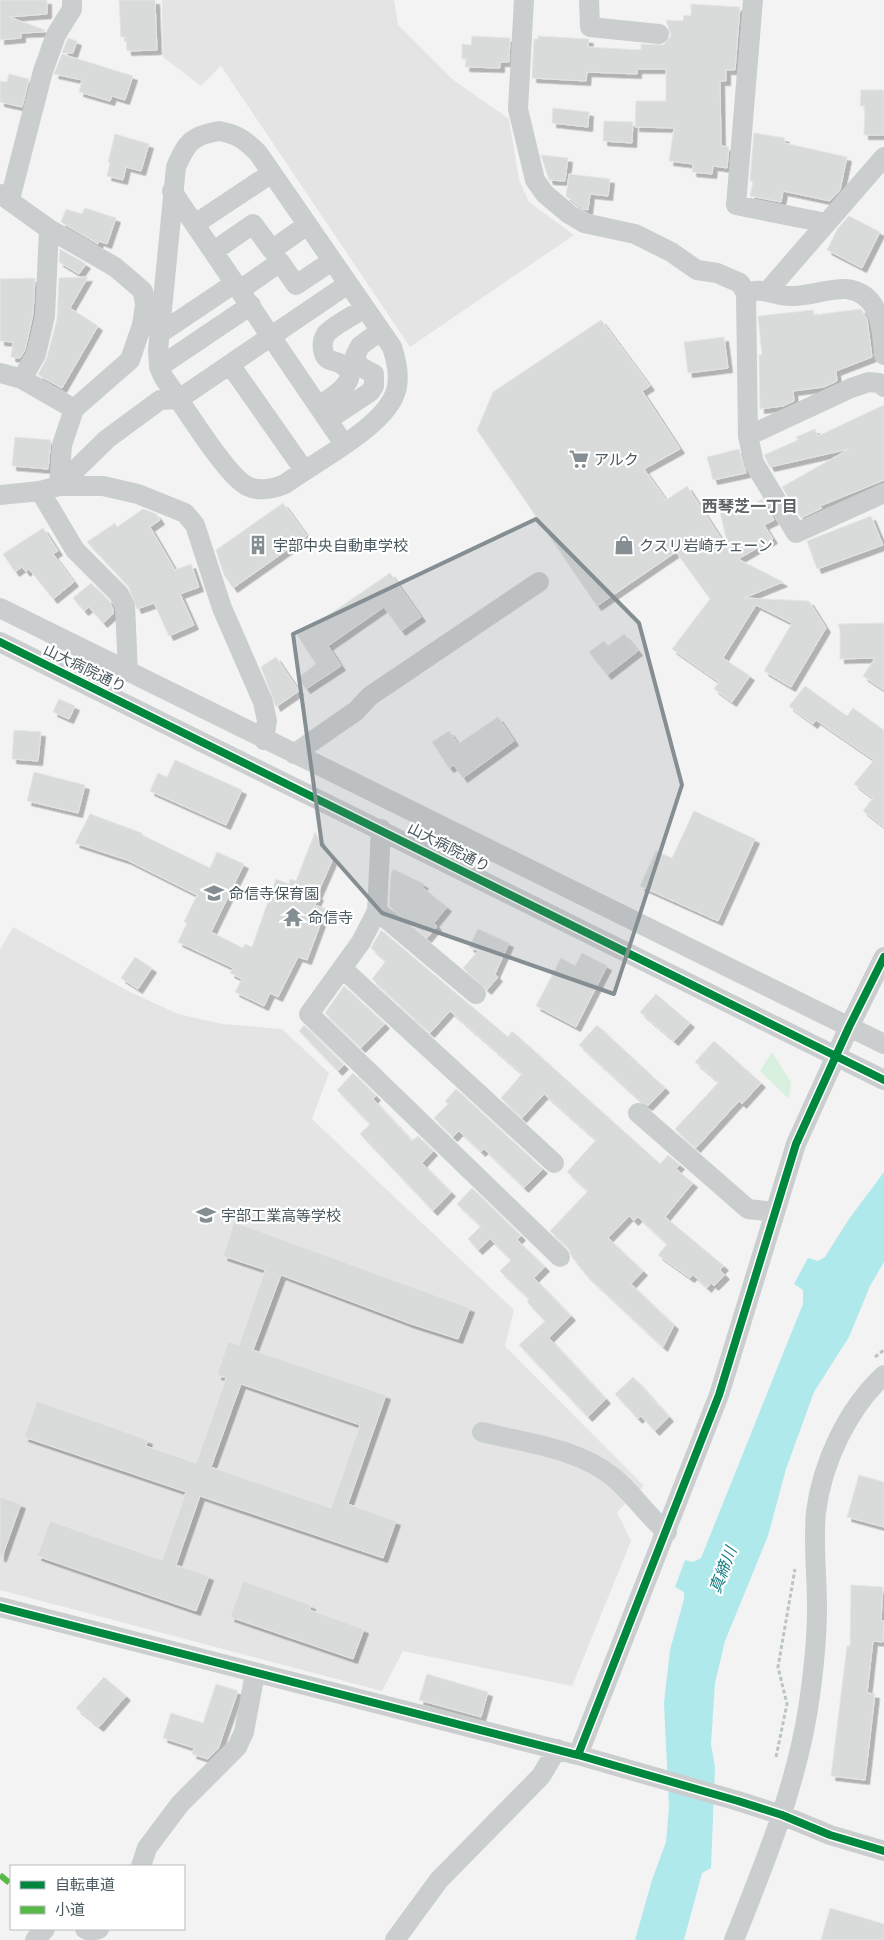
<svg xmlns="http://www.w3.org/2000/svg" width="884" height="1940" font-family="'Public Sans','Noto Sans JP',sans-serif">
  <defs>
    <filter id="shadow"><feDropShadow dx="4.5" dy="4.5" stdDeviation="0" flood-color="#0004"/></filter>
  </defs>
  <rect width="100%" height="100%" fill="#f3f3f3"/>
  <path fill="#e5e4e5" d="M162 0H394L398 25 452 79 509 119 519 180 529 202 574 235 410 347 221 66 201 86 163 57Z
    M13 927 130 992 178 1014 223 1024 282 1029 329 1073 312 1119 514 1310 505 1346 644 1486 617 1512 631 1541 572 1686 403 1651 382 1691 0 1590V950Z"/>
  <path fill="#d9f0df" d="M772 1052 791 1082 789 1099 760 1071Z"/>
  <path fill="#b0e9ec" d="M884 1172V1262L870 1286 849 1337 814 1392 786 1469 768 1536 725 1641 715 1683 711 1744 715 1767 711 1868 702 1873 684 1940H635L652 1880 666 1842 669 1807 664 1703 670 1650 684 1599V1592L675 1587 685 1560 693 1562 701 1558 803 1304V1290L794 1284 808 1258 818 1261 825 1257 849 1219Z"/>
  <path fill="#d9dbdb" stroke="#e4e5e6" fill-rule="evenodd" filter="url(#shadow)" d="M0 0H47V14L9 17 45 30 44 32 21 33V38L0 40Z
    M119 0H155L157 50 127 51 126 37H121Z
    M691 4 740 7 735 70H726V81H720L721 146 729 147 727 168 713 166 712 174 692 172 693 164 669 161 674 128 635 127 636 101H666V69H637V74L587 72 586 81 532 78 534 39H538V36L589 39 588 47 641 50V44L663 45 671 36 666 20 683 21 684 15 691 16Z
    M472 36 510 38 509 62H500V68L465 67 466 59H462V44L471 45Z
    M68 38 77 41 73 53H62Z
    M62 54 133 76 125 100 112 96 110 101 79 92 82 80 54 74Z
    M9 74 29 79 22 107 0 102V81L7 82Z
    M861 90H884V135H864L865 106H860Z
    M553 108 589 112 588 127 552 123Z
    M604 121 633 122 632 143 603 141Z
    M754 133 785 138 784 143 847 157 840 190 830 201 783 191 781 202 750 196 753 182 750 181Z
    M115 134 149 144 141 171 126 167 123 180 107 176 110 163 108 162Z
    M541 155 568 158 565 181 549 180Z
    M569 174 610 179 608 196 590 194 588 210 584 209 566 196Z
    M85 208 116 218 107 244 99 241 98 244 61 222 66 209 82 214Z
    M849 216 880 232 862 268 827 250 838 228Z
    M60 249 86 264 79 274 59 262Z
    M88 277 70 308 98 326 62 388 38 375 47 357 57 319 59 278Z
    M35 278 33 314 25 350 20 358 11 357 13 342 0 341V279Z
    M861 309 867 319 872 357 836 371 837 381 824 387 793 391 794 401 783 406 760 409 759 355H762L758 316 813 310 814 315Z
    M601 320 650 386 642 391 680 449 644 469 666 500 687 486 729 551 720 512 743 499 748 508 762 499 774 520 764 525 773 539 738 559 783 582 744 598 809 601 826 628 791 687 764 671 792 623 756 605 723 658 750 676 732 702 714 689 719 682 672 649 710 599 676 552 597 606 477 430 493 392Z
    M724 337 728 368 688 373 684 342Z
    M884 405V480L820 506 822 508 801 518 782 487 849 449 770 467 764 455 798 440 796 437 815 429 818 436Z
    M15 437 51 440 48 469 12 466Z
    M739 449 746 473 713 480 707 457Z
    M283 503 307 536 233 588 224 575 216 550Z
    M143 509 156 514 160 520 150 527 175 570 191 564 199 587 180 594 194 625 169 636 154 603 137 609 128 586 87 542 115 523 117 527Z
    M871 516 883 545 817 569 807 541Z
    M43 528 58 551 53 554 74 582 53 599 29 569 26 572 22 567 15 572 3 554Z
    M390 573 421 617 401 631 384 607 328 646 341 666 306 689 298 678 316 664 296 633 313 623 314 625Z
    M91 583 109 601 113 609V614L103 623 89 607 84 611 73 598Z
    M884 623V690L863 676 875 658 840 659V630L838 624Z
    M624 634 638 651 607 675 589 652 604 641 608 646Z
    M276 657 299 691 276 707 261 667Z
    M805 686 847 716 853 708 884 730V827L863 811 873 798 854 784 874 760 816 720 813 724 789 706Z
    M59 699 75 706 69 719 53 712Z
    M498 717 514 741 463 778 454 765 449 768 432 742 449 731 458 744Z
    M14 730 41 732 38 761 12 759Z
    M175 760 242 790 226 825 150 791 158 773 167 777Z
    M34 772 85 785 78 813 27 801Z
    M694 811 755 839 718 921 640 886 656 851 672 858Z
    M90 814 142 833V835L210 868 217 852 244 864 211 932 243 948 245 944 252 947 276 879 289 884 290 879 296 881 315 832 332 861 317 895 319 896 315 905 326 909 307 960 298 957 278 997 270 993 264 1006 235 992 242 979 230 973 233 968 178 942 187 923 184 922 197 895 127 860 75 843Z
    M393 869 424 884 422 887 447 907 434 923 437 926 427 938 389 906 391 874Z
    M478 929 509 943 495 974 498 977 487 990 463 968 478 951 469 947Z
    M381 930 508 1037 512 1031 660 1164 668 1155 680 1165 676 1169 693 1183 665 1217 724 1266 720 1270 725 1275 714 1286 711 1283 707 1288 693 1275 690 1278 658 1255 667 1244 638 1217 634 1221 629 1216 608 1238 643 1271 631 1284 674 1325 663 1347 586 1275 572 1257 568 1248 550 1231 588 1191 567 1172 596 1140 544 1094 522 1118 501 1098 522 1074 450 1011 430 1033 372 979 386 961 371 948Z
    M582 953 607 966 576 1027 536 1006 561 958 575 966Z
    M135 957 152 968 138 989 121 978Z
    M344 986 385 1024 361 1048 325 1013Z
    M656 994 690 1023 674 1041 640 1012Z
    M304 1025 344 1065 338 1071 299 1031Z
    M597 1025 665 1088 648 1106 640 1101 579 1045Z
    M714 1041 761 1083 742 1104 739 1101 696 1148 675 1129 719 1082 695 1062Z
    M353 1073 376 1096 373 1099 412 1141 418 1136 433 1151 422 1163 451 1192 433 1211 360 1134 370 1124 337 1090Z
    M456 1089 543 1169 524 1188 484 1149 481 1152 459 1131 453 1137 434 1118 448 1104 445 1101Z
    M472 1188 521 1236 517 1240 545 1267 534 1278 571 1316 549 1338 606 1399 588 1417 519 1345 545 1321 527 1302 529 1299 500 1271 511 1260 490 1239 478 1250 468 1239 481 1226 457 1204Z
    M234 1222 470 1308 458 1339 411 1324 281 1275 253 1350 386 1395 348 1504 396 1521 383 1558 200 1496 176 1565 209 1576 196 1611 37 1556 50 1521 162 1560 186 1492 24 1437 37 1401 148 1440 146 1446 196 1463 226 1378 217 1375 228 1342 239 1345 265 1270 223 1256ZM241 1384 360 1425 331 1508 211 1467Z
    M633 1377 669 1417 655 1431 641 1416 638 1419 615 1394Z
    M859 1475 884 1482V1527L847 1517Z
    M0 1497 21 1504 2 1557H0Z
    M243 1581 311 1605 310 1610 364 1629 353 1659 230 1617Z
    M851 1585 883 1587 881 1620 884 1621 883 1642 873 1641 867 1693 875 1694 865 1780 831 1776 847 1646H850Z
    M427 1674 488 1692 481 1717 419 1700Z
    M104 1677 126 1696 99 1727 76 1708Z
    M216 1684 238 1691 218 1749 208 1759 192 1754 194 1748 163 1738 171 1713 203 1723Z
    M830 1908 884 1924V1940H821Z"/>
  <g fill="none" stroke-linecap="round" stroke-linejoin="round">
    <path stroke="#bac5c0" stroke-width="3" stroke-dasharray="4 2.5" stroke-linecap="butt" d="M875 1357 884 1350
      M776 1757 787 1704 778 1667 795 1569"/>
    <path stroke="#cacecf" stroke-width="20" d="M524 0 518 109 535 180 545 194 569 214 584 223 635 234 671 252 697 270 717 273 740 283 746 293 748 436 754 463 796 533 884 493
      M589 0 590 27 659 34
      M753 0 736 205 826 223
      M219 131C237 134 245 140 258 153L392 347C397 362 401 381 394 396 380 429 315 462 285 484 273 489 259 492 247 486 226 476 181 401 164 378L159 367 158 350 176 167C187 142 191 136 219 131Z
      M172 191 344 444
      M0 194 49 229 115 267 143 291 145 305 142 325 130 360 74 409 62 445 59 486
      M10 199 43 71 56 35 72 9V0
      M195 224 272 173
      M214 251 253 224 272 250 307 225
      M240 290 280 262 296 285 332 261
      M769 292 772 286 884 157
      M746 293C764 286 774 297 793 296 811 296 829 288 846 289 881 293 882 329 884 355
      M159 334 235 283
      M231 366 304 470
      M159 367 251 305
      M0 373 22 379 74 409
      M22 379 36 354 45 316 49 229
      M319 406C329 399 366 378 341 364 332 359 325 363 323 349 322 344 323 339 326 334 335 324 353 316 365 308
      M328 420 370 392 374 386V374L359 366 355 356 360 346 380 331
      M748 436 851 388 869 382 879 383 884 387
      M59 486 107 439 160 400 179 399 348 284
      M40 491 75 550 119 594 125 606 128 672
      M0 495 40 491 59 486H103L138 494 185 513 195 525 222 608 263 702 267 721 264 740
      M0 608 884 1044
      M0 642 884 1080
      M294 754 356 711 370 696 539 582
      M381 829 377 911 361 942 309 1014 560 1257
      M377 911 476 994
      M343 969 554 1163
      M638 1113 748 1209 773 1212
      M482 1432C525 1443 577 1448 613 1477 633 1493 647 1516 667 1532
      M0 1607 578 1755 738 1801 782 1815 830 1835 884 1851
      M578 1755 719 1395 796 1144 849 1027 884 957
      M141 1866 147 1848 180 1804 237 1747 244 1732 255 1673
      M85 1929 90 1931 99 1929
      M35 1940 45 1929
      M395 1940 439 1880 541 1776 557 1749
      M734 1940C764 1865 795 1790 808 1709 813 1676 817 1641 817 1607 817 1576 813 1544 816 1512 822 1464 847 1409 884 1375"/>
    <path stroke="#58b947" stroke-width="6" stroke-dasharray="12 6" stroke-linecap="butt" d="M0 1875 11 1884"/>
    <defs>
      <path id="cycleway" d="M0 642 884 1080
        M0 1607 578 1755 738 1801 782 1815 830 1835 884 1851
        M578 1755 719 1395 796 1144 849 1027 884 957"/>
    </defs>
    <use href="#cycleway" stroke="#fff" stroke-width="11"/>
    <use href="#cycleway" stroke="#00873e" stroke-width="8"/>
  </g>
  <path fill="#858e93" fill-opacity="0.2" stroke="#858e93" stroke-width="4" stroke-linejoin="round" d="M536 519 639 623 682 785 614 994 382 913 322 845 293 634Z"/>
  <defs>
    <symbol id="supermarket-bare" viewBox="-9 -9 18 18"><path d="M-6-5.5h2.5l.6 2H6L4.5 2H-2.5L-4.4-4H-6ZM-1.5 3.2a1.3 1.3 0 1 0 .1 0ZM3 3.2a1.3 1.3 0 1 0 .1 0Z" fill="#858e93" stroke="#fff" stroke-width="2.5" paint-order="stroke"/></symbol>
    <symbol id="building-bare" viewBox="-9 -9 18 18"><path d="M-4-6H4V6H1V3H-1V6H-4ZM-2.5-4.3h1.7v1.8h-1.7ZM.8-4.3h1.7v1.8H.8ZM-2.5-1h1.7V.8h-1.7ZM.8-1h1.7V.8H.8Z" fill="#858e93" stroke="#fff" stroke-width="2.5" paint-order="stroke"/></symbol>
    <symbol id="shop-bare" viewBox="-9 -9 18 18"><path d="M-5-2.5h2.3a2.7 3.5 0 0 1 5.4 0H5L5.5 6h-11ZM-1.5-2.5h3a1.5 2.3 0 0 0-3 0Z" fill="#858e93" stroke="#fff" stroke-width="2.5" paint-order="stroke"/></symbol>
    <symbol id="school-bare" viewBox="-9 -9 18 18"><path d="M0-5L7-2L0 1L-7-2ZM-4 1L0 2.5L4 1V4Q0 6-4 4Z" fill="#858e93" stroke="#fff" stroke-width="2.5" paint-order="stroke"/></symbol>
    <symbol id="temple-bare" viewBox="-9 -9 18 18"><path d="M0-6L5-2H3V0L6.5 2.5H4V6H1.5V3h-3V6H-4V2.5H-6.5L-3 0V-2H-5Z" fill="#858e93" stroke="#fff" stroke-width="2.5" paint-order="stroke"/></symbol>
  </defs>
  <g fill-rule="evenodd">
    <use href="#supermarket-bare" x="565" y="445" width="28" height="28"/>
    <use href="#building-bare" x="244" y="531" width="28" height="28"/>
    <use href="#shop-bare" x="610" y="531" width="28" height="28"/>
    <use href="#school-bare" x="200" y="879" width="28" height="28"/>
    <use href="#temple-bare" x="279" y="903" width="28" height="28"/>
    <use href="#school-bare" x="192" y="1201" width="28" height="28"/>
  </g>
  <g text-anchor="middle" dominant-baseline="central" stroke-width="4.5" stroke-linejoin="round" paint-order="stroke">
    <g font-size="15" fill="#4a585f" stroke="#fff" text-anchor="start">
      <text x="594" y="459">アルク</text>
      <text x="273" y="545">宇部中央自動車学校</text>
      <text x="639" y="545">クスリ岩崎チェーン</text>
      <text x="229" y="893">命信寺保育園</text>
      <text x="308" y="917">命信寺</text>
      <text x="221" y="1215">宇部工業高等学校</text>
    </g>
    <g font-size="15" fill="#4a585f" stroke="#fff">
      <text transform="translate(85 668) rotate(26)">山大病院通り</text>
      <text transform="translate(449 847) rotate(27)">山大病院通り</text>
    </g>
    <g font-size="16" font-weight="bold" fill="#5f6367" stroke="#fff">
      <text x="750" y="506">西琴芝一丁目</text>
    </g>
    <g font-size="16" font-style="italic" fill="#127d83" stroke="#fff">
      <text transform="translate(723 1570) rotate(-69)">真締川</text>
    </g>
  </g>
  <rect x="10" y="1865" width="175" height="65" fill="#ffffff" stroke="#b7bcbf"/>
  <rect x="20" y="1881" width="25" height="8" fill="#00873e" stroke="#b7bcbf"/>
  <text x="55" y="1890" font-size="15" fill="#4a585f">自転車道</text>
  <rect x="20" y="1906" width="25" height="8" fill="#58b947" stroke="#b7bcbf"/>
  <text x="55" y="1915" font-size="15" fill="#4a585f">小道</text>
</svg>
